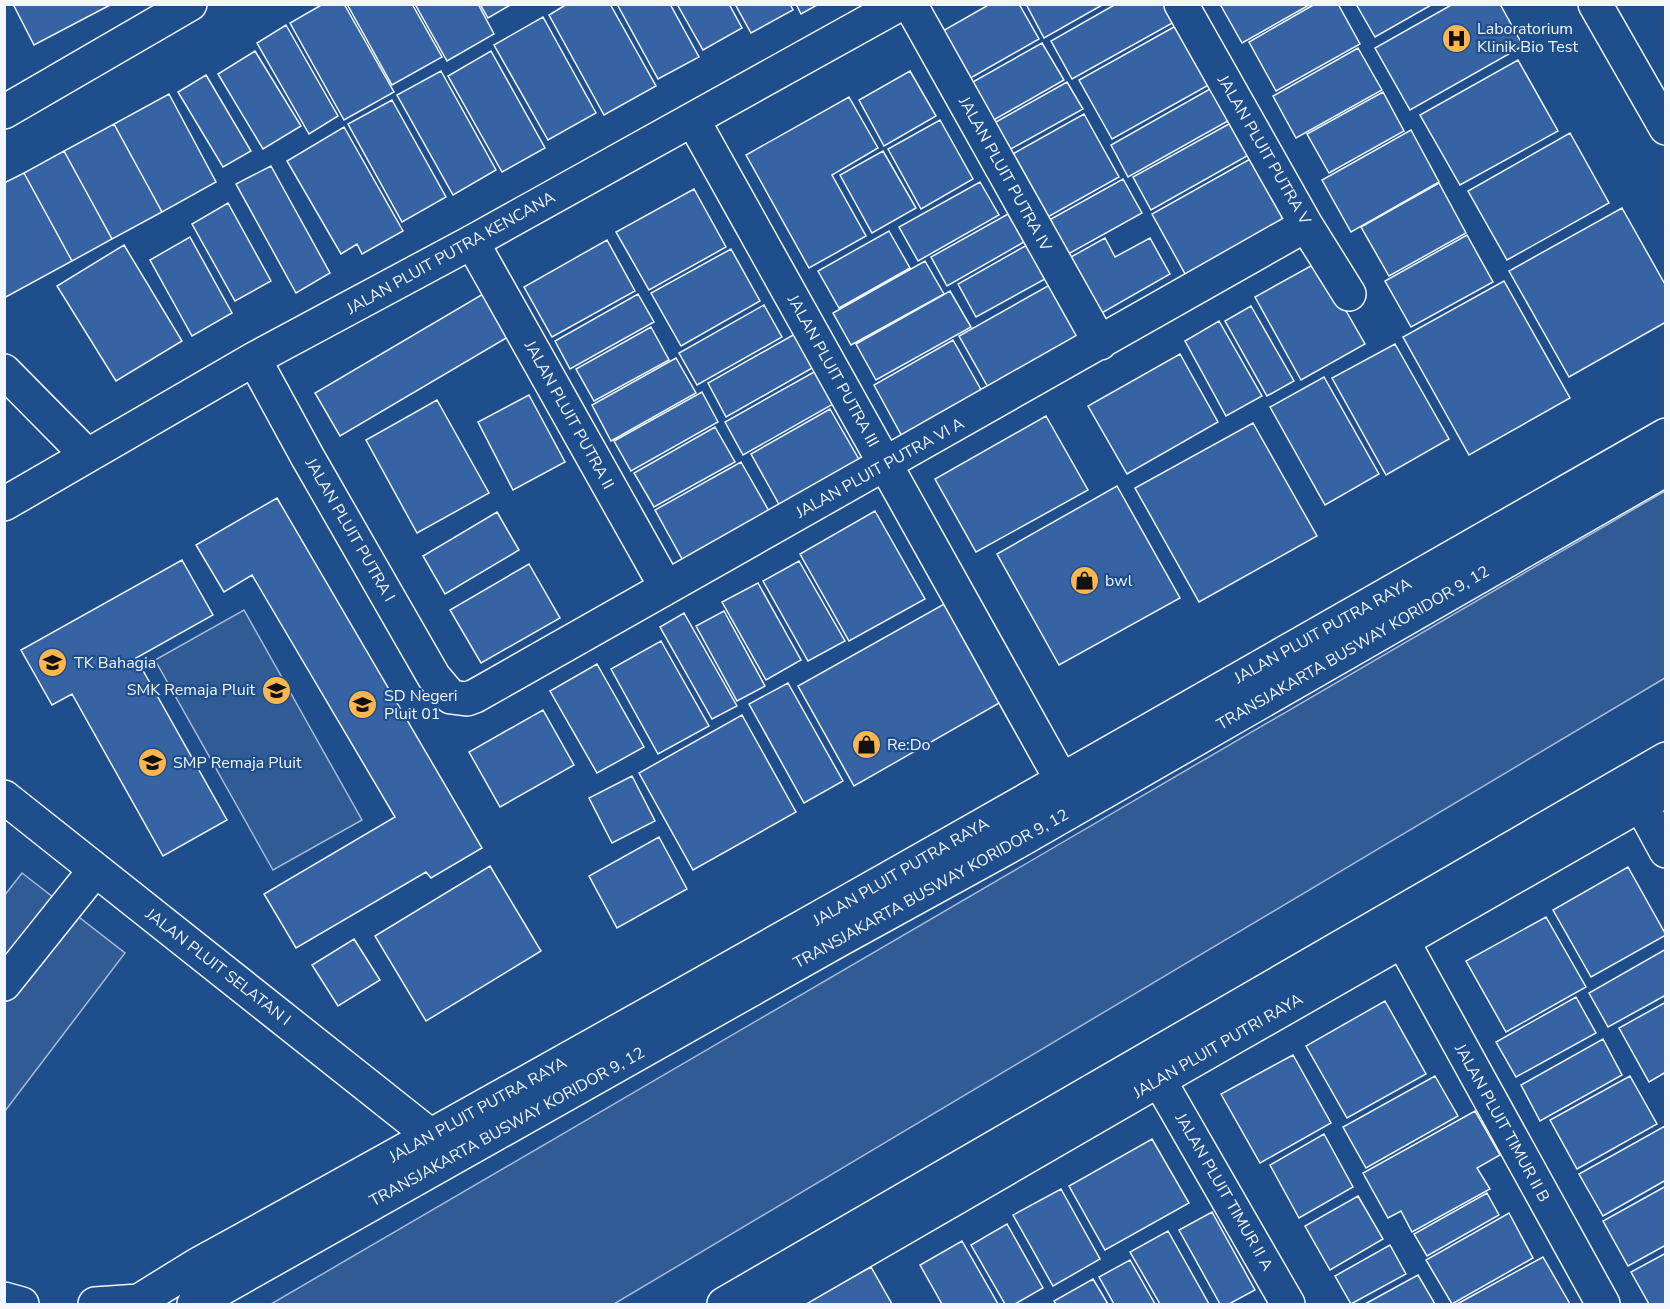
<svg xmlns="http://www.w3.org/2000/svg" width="1670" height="1309" font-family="'Nunito Sans',sans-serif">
  <rect width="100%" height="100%" fill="#1f4e8c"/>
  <path fill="#305b95" stroke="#a8bbd7" stroke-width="1.5" d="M1665 491V678L614 1304H271Z
    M244 610 362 820 273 870 155 660Z
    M22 873 125 953 5 1111 4 896Z"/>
  <path fill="#3563a3" stroke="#f2f6ff" stroke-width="1.5" d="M13 4H112L34 45Z
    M323 4H344L394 92 344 120 290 23Z
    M347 4H412L442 57 392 85Z
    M415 4H478L494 34 447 61Z
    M480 4H512L488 18Z
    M567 4H610L656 86 604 115 549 15Z
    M617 4H670L699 57 658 79Z
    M677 4H729L742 28 703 50Z
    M735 4H790L793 10 751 33Z
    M796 4H819L801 14Z
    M990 4H1019L1039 39 967 80 941 32Z
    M1026 4H1104L1044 38Z
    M1116 4H1167L1176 21 1072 79 1051 41Z
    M1220 4H1311L1242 43Z
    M1315 4H1338L1360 44 1276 91 1249 42Z
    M1356 4H1433L1375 37Z
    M1453 4H1500L1523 46 1410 110 1375 48Z
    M543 17 596 113 548 140 494 45Z
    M1181 23 1214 82 1112 139 1079 80Z
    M286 25 338 116 309 134 257 43Z
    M1042 43 1064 80 992 121 971 83Z
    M1358 48 1382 90 1296 138 1273 96Z
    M255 51 301 126 263 149 218 74Z
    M491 51 545 148 502 172 448 76Z
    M1518 60 1558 131 1460 185 1420 115Z
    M441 71 496 170 453 195 397 95Z
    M910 71 936 116 884 146 859 100Z
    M206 75 251 151 223 167 178 92Z
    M1067 82 1083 109 1009 150 994 123Z
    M1217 85 1235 117 1128 177 1111 145Z
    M1383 92 1404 131 1329 173 1307 134Z
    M169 94 216 182 162 212 114 124Z
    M849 97 878 148 832 175 866 236 809 268 746 155Z
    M392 100 446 197 402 222 348 124Z
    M1084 114 1119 177 1046 218 1011 155Z
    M940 120 973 179 921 209 888 149Z
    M1236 120 1254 152 1151 210 1133 177Z
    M114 124 162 212 112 239 64 151Z
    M344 127 403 231 362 254 357 244 341 254 287 161Z
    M1411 130 1439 182 1351 232 1322 180Z
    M1570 133 1609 203 1507 260 1468 191Z
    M64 151 112 239 72 261 24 173Z
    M883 151 916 208 872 233 840 175Z
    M1259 154 1296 221 1189 281 1152 214Z
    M271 166 330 273 296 293 236 184Z
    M24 173 72 261 4 298V183Z
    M1123 179 1142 213 1061 258 1042 224Z
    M980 182 999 215 918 261 899 227Z
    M1439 183 1466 233 1389 276 1361 227Z
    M694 189 726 247 649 290 616 232Z
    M228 203 271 281 235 301 192 224Z
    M1622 208 1666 286V322L1569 377 1509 271Z
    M1008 214 1024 242 947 286 931 257Z
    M889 231 910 268 839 308 818 271Z
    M1467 235 1493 282 1411 327 1385 281Z
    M190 237 232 313 192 336 150 260Z
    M1105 238 1115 257 1150 238 1170 274 1093 318 1062 262Z
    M607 240 635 291 552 337 524 287Z
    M124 245 182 341 116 381 57 286Z
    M1027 245 1045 279 976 317 958 284Z
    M731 249 760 301 681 346 651 293Z
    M925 261 944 294 851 345 833 313Z
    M1318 262 1365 344 1301 380 1255 297Z
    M1504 281 1570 398 1469 455 1403 337Z
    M1055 282 1085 335 989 389 959 336Z
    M950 291 971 327 876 380 856 344Z
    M483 294 508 337 340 436 315 393Z
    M638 294 654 322 570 369 555 341Z
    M764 305 782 337 697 385 679 353Z
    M1251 306 1294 381 1267 396 1225 321Z
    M1219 321 1262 396 1226 416 1185 341Z
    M651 327 669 360 594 401 576 369Z
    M802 330 821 363 726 417 708 383Z
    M953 340 984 395 904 440 874 385Z
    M1395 344 1449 439 1386 475 1332 378Z
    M1180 354 1218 422 1127 474 1088 406Z
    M676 358 696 393 611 441 592 405Z
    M823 367 842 399 743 455 725 422Z
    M1324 377 1379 474 1325 505 1270 407Z
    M702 392 718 422 631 471 614 441Z
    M529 395 565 462 513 490 478 422Z
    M437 400 489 493 417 533 366 440Z
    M830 409 861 463 781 508 751 454Z
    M1046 416 1088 490 976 552 935 479Z
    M1253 423 1317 536 1199 602 1135 488Z
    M715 427 735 462 654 507 634 473Z
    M741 462 773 518 686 566 655 510Z
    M1117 486 1180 598 1059 665 997 554Z
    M277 498 482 848 431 878 426 872 296 948 264 894 395 817 252 575 224 592 196 545Z
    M875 511 925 599 849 641 800 554Z
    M497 512 519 550 445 594 423 556Z
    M182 560 213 615 136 658 227 820 163 856 72 694 52 705 21 650Z
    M799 561 845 641 808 661 763 581Z
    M529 564 560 618 481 663 450 610Z
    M758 583 801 660 766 680 722 602Z
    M946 603 1001 702 854 786 798 686Z
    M724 611 765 686 737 701 696 626Z
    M684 613 737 706 712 719 660 627Z
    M661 641 709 726 658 754 611 669Z
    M597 664 644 747 597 773 550 691Z
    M788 683 843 781 804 803 749 704Z
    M543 710 574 765 500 807 469 752Z
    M742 715 796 812 693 870 639 773Z
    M632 776 655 821 612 843 589 798Z
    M659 837 687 889 617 928 589 876Z
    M490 866 541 951 426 1021 375 936Z
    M1628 867 1666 935 1591 977 1553 910Z
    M1546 917 1586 987 1506 1032 1466 961Z
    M354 939 380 980 338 1006 312 965Z
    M1666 949V995L1608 1027 1589 993Z
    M1576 997 1596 1033 1516 1077 1496 1042Z
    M1385 1001 1426 1074 1347 1118 1306 1046Z
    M1666 1002V1072L1649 1082 1619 1028Z
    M1603 1039 1622 1075 1540 1121 1521 1085Z
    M1293 1055 1331 1123 1260 1163 1221 1094Z
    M1435 1076 1458 1116 1366 1168 1343 1127Z
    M1630 1076 1657 1124 1577 1169 1550 1120Z
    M1475 1111 1500 1155 1477 1168 1490 1189 1412 1232 1401 1211 1388 1218 1363 1173Z
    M1665 1126 1666 1180 1603 1216 1579 1174Z
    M1324 1134 1353 1187 1299 1218 1270 1165Z
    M1152 1139 1189 1203 1105 1250 1069 1186Z
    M1666 1186V1245L1628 1266 1603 1221Z
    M1061 1189 1100 1259 1053 1286 1013 1215Z
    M1487 1193 1499 1215 1427 1256 1414 1234Z
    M1358 1196 1383 1239 1330 1270 1305 1226Z
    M1212 1212 1255 1290 1229 1304H1220L1179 1230Z
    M1509 1213 1533 1258 1452 1304 1426 1260Z
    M1007 1224 1043 1288 1015 1304H1005L971 1245Z
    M1168 1231 1209 1304H1160L1130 1252Z
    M962 1241 998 1304H942L920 1265Z
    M1390 1245 1406 1274 1351 1304 1335 1276Z
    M1666 1253V1304H1649L1631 1272Z
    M1543 1257 1570 1304H1457Z
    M1130 1260 1155 1304H1114L1099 1277Z
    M871 1267 892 1304H804Z
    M1418 1275 1435 1304H1365Z
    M1093 1279 1108 1304H1056L1054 1301Z"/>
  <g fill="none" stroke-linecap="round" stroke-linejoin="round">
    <defs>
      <path id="minor" d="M910 4 1100 343
        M1181 4 1306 225 1349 294
        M1595 4 1666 128
        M4 112 190 4
        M693 120 1061 779
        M472 242 666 587
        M254 359 307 456 434 677 451 697 467 699 475 696 1306 225
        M4 371 87 455
        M4 504 254 359 472 242 900 4
        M4 797 431 1136
        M1641 805 1666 851
        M1402 940 1603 1304
        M4 984 95 870
        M1159 1080 1288 1304
        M4 1299 22 1304
        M95 1304 139 1301
        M134 1304 197 1265C690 994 1178 714 1666 435
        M194 1304 837 941 1015 843 1666 469
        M724 1304 1666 759
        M772 1304 1159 1080 1666 790"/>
    </defs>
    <use href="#minor" stroke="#f2f6ff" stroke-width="36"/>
    <use href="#minor" stroke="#1f4e8c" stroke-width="33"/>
  </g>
  <defs>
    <symbol id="hospital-disc" viewBox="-11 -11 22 22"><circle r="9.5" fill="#ffb74d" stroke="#1f4e8c"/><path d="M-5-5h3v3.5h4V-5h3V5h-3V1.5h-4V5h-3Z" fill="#111"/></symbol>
    <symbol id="shop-disc" viewBox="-11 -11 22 22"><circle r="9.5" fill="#ffb74d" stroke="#1f4e8c"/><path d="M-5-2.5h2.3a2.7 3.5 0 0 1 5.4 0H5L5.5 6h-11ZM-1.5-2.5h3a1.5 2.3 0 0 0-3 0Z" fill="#111"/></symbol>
    <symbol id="school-disc" viewBox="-11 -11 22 22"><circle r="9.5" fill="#ffb74d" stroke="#1f4e8c"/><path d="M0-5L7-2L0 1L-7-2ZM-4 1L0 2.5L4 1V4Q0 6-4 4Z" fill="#111"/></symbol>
  </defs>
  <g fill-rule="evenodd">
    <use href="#hospital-disc" x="1440" y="22" width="33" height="33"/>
    <use href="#shop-disc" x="1068" y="564" width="33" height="33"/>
    <use href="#school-disc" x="36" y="646" width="33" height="33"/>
    <use href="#school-disc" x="260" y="674" width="33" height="33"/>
    <use href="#school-disc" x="346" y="688" width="33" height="33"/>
    <use href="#shop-disc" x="850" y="728" width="33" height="33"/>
    <use href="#school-disc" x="136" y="746" width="33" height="33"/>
  </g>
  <g text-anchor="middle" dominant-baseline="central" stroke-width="4.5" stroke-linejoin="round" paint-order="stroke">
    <g font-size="16" fill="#f2f6ff" stroke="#1f4e8c" text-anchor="start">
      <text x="1477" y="29">Laboratorium<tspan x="1477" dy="18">Klinik Bio Test</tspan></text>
      <text x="1105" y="581">bwl</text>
      <text x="74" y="663">TK Bahagia</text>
      <text x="255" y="690" text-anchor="end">SMK Remaja Pluit</text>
      <text x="384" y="696">SD Negeri<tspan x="384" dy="18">Pluit 01</tspan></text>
      <text x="887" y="745">Re:Do</text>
      <text x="173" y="763">SMP Remaja Pluit</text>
    </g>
    <g font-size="16" fill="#f2f6ff" stroke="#1f4e8c">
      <text transform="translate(1264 150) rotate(60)">JALAN PLUIT PUTRA V</text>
      <text transform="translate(1005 174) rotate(61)">JALAN PLUIT PUTRA IV</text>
      <text transform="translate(451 253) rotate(-29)">JALAN PLUIT PUTRA KENCANA</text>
      <text transform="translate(833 371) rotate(61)">JALAN PLUIT PUTRA III</text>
      <text transform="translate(569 415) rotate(61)">JALAN PLUIT PUTRA II</text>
      <text transform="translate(880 468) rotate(-29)">JALAN PLUIT PUTRA VI A</text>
      <text transform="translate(350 530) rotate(60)">JALAN PLUIT PUTRA I</text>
      <text transform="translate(1323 631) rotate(-29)">JALAN PLUIT PUTRA RAYA</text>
      <text transform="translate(1353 648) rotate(-30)">TRANSJAKARTA BUSWAY KORIDOR 9, 12</text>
      <text transform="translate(901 872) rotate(-30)">JALAN PLUIT PUTRA RAYA</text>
      <text transform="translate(931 889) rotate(-29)">TRANSJAKARTA BUSWAY KORIDOR 9, 12</text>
      <text transform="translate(218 967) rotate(38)">JALAN PLUIT SELATAN I</text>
      <text transform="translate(1218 1046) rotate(-30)">JALAN PLUIT PUTRI RAYA</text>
      <text transform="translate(478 1110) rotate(-29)">JALAN PLUIT PUTRA RAYA</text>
      <text transform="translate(1502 1123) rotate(61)">JALAN PLUIT TIMUR II B</text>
      <text transform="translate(507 1127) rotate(-29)">TRANSJAKARTA BUSWAY KORIDOR 9, 12</text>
      <text transform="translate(1224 1192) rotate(60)">JALAN PLUIT TIMUR II A</text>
    </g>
  </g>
  <rect width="1670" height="1309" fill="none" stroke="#f2f6ff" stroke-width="12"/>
</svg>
